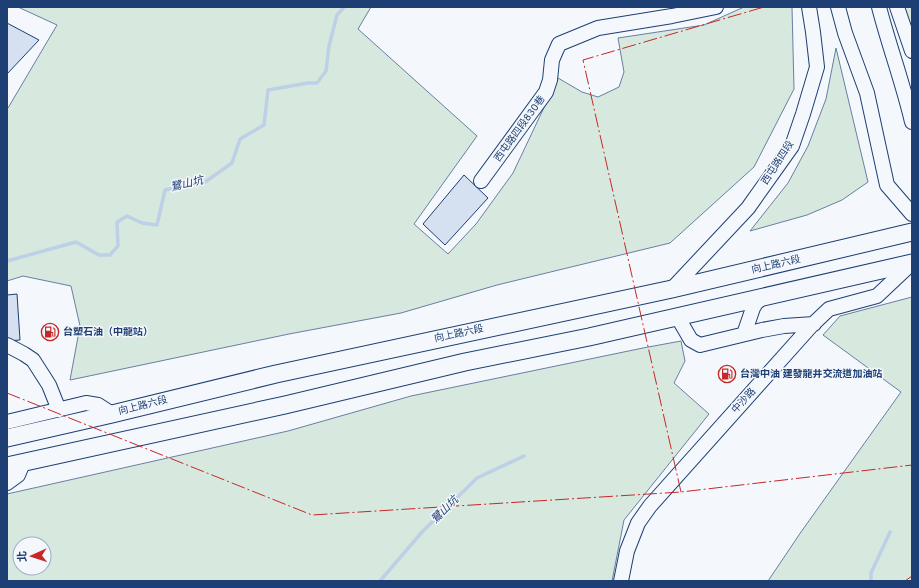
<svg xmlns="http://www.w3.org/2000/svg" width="919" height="588" font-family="Overpass,'Noto Sans TC',sans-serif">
  <rect width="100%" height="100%" fill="#f4f7fb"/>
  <path fill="#d7e8df" stroke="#687fa3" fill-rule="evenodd" d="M18 7H371L358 29 477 136 414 224 448 254 476 224 513 173 558 78 582 92 598 97 619 87 624 72 618 38 704 25 744 7H792L794 89 754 167 670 243 497 285 401 313 289 334 70 380 80 326 71 286 23 276 7 281V107L8 108 57 25Z
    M904 7H912V29Z
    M836 48 868 182 842 200 807 215 750 231 788 183 808 146 826 99Z
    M912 297V581H768L801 532 901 392 823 335 840 316Z
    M681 341 685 361 674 383 709 414 624 520 612 581H7V494L288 431 411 396 643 348ZM20 544H44V568H20Z"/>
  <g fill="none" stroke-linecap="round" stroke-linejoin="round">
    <path stroke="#bed0e5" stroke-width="3.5" d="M7 261 76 242 99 255H110L118 246 117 222 127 216 142 223 157 225 165 190 205 182 232 163 240 139 264 125 268 90 308 83H317L326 71 329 46 337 15 344 7
      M380 581 422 532 477 478 524 456
      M871 581V573L890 532"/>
  </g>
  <path fill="#d5e0f0" stroke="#1d3f73" d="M7 23 39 40 7 74Z
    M464 175 488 198 445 245 423 224Z
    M17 294 20 340 7 341V295Z"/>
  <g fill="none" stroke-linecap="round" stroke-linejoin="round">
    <defs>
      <path id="minor" d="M838 7 845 33 867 93 887 185 912 214
        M879 7C889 46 903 83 912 122
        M897 7 912 51
        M481 181 546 92 550 80 552 60 559 44 598 28 672 16 716 7
        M672 289 748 208 792 146 803 114 817 67 813 32 809 7
        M677 316 691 340 700 345 762 330 784 326 814 324
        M744 334 753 308 756 303 764 296
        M7 345 24 354 33 360 49 385 59 410
        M7 422 86 403 98 405 112 414
        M7 483 18 475 23 463
        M621 581 627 551 638 523 650 506 811 326 829 309 877 296 912 263"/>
      <path id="major" d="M7 438 112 414 276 374 672 289 912 232
        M7 466 285 405 465 362 589 337 912 263"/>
    </defs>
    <use href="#minor" stroke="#1d3f73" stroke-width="16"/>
    <use href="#major" stroke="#1d3f73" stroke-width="19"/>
    <use href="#minor" stroke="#f4f7fb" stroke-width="14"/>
    <use href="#major" stroke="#f4f7fb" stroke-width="17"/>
    <path stroke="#c62828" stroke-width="1" stroke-dasharray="14 3 2 3" stroke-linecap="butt" d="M7 393 312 515 681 492 912 465
      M681 492 583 60 764 7
      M905 581 912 576"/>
  </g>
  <defs>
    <symbol id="fuel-ring" viewBox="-11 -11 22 22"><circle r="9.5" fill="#f4f7fb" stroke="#c62828" stroke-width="1.5"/><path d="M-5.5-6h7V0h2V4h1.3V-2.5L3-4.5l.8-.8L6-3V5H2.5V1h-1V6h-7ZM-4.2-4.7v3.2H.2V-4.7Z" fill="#c62828"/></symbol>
  </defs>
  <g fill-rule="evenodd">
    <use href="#fuel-ring" x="40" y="322" width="20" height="20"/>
    <use href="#fuel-ring" x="717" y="364" width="20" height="20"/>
  </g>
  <g text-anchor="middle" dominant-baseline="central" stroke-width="3" stroke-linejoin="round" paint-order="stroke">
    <g font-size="10" fill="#1d3f73" stroke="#f4f7fb">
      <text transform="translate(520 129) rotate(-54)">西屯路四段830巷</text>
      <text transform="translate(778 163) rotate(-57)">西屯路四段</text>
      <text transform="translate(776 265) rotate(-13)">向上路六段</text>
      <text transform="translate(459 334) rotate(-12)">向上路六段</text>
      <text transform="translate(744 401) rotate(-48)">中沙路</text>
      <text transform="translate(143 406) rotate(-14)">向上路六段</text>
    </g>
    <g font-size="10" font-weight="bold" fill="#1d3f73" stroke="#f4f7fb" text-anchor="start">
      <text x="63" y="332">台塑石油（中龍站）</text>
      <text x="740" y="374">台灣中油 建發龍井交流道加油站</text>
    </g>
    <g font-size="11" font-style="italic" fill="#1d3f73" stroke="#f4f7fb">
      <text transform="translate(187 184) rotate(-13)">鷺山坑</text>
      <text transform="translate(445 510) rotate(-45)">鷺山坑</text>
    </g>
  </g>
  <rect width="919" height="588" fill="none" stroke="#1d3f73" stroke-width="16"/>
  <g transform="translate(32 556) rotate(267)"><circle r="19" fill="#f4f7fb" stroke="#9eadc5"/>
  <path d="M0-3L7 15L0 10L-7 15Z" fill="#c62828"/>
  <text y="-6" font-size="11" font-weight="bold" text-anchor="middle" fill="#1d3f73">北</text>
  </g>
</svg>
